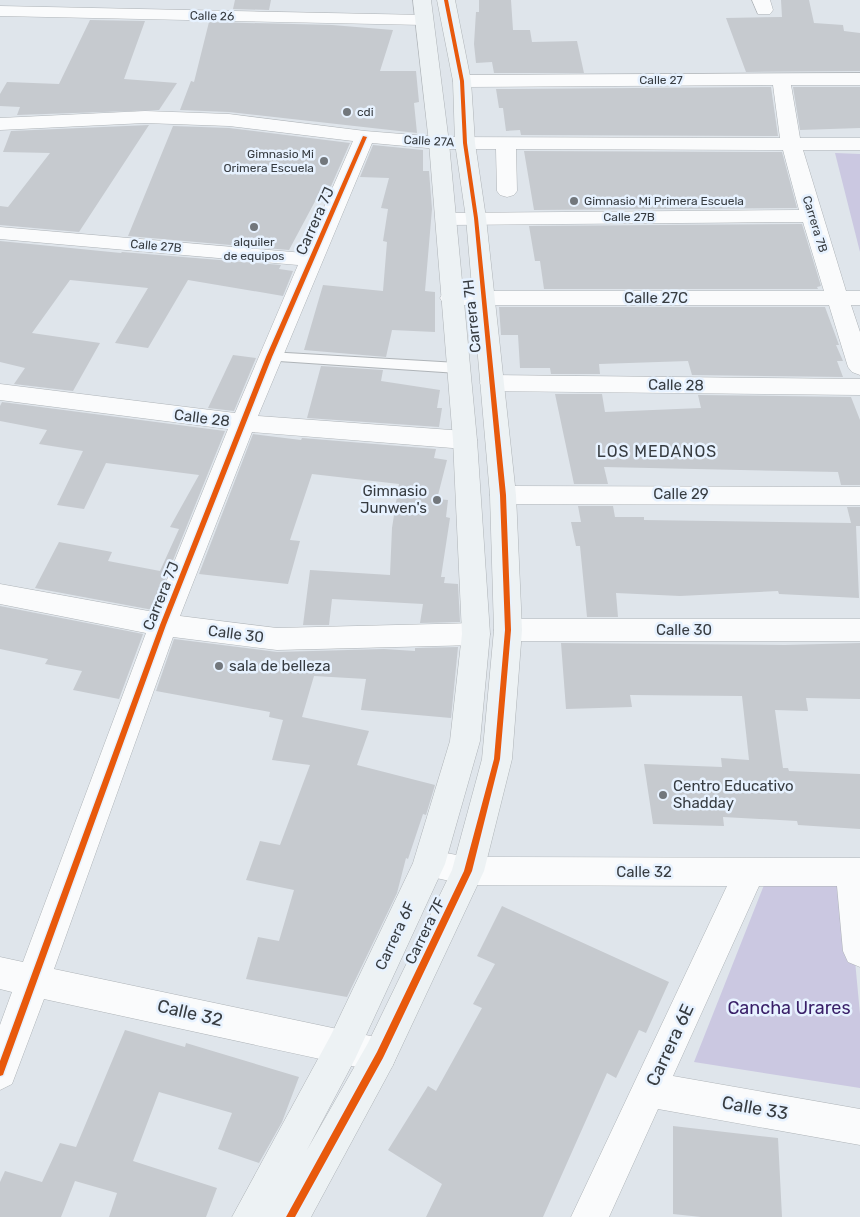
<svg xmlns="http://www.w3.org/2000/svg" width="860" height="1217" font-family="Rubik,sans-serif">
  <rect width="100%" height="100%" fill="#dfe5eb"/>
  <path fill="#cbc8e1" d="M835 153 860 154V252Z
    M766 880 848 886 860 1014V1088L694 1062Z"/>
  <path fill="#c6cacf" d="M235 0H271L269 10 233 9Z
    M479 0H511L513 30H530L532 42 577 41 584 73H494L492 62 476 63 474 44 476 12H479Z
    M781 0H809L814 23 843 25 844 31 860 33V71L746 72 726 18 782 17Z
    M90 20 145 21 124 79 177 83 159 110 17 115 20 107 0 106V94L7 82 59 84Z
    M209 22 332 25 393 30 380 71H416L419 102 414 103 417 133 229 112 180 110 191 81 194 82Z
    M771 87 778 136 521 135 520 130 506 131 503 108H499L496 89Z
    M793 87H860V128L800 130Z
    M149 125 79 232 0 225V206L8 207 50 153 3 152 11 131Z
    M173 126 229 128 350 143 328 193 320 192 289 250 128 236Z
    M373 145 423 150V171H429L432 209 425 291 435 292V332L392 330 386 357 304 350 323 285 383 291 387 242 383 241 388 209 381 208 389 178 360 177Z
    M524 151 782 152 797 208 534 210Z
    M802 224 821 286 817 287 818 289H544L540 261H535L529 226Z
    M0 241 121 253 122 252 281 265 279 269 293 271 283 296 188 280 148 348 115 343 148 288 70 280 32 333 100 343 73 391 14 384 25 368 0 362Z
    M499 307H825L839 345H836L843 361H837L843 377 692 375 688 361 599 364 600 374H551L550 368H520L518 335H501Z
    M233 355 256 358 234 411 208 408Z
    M321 366 383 370 381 381 440 390 437 408H442L439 427 307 418Z
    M555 394H602L605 412 701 408 698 395 851 397 860 420V485H841L838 472 604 467 608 484H574Z
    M2 402 225 431 153 610 35 588 59 542 112 552 108 561 160 571 179 529 170 527 199 475 106 463 84 509 57 505 83 451 39 444 47 430 0 421V406Z
    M253 434 301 440 302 438 436 449 434 458 447 460 437 499 448 500 446 517 450 518 441 577H445L444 583 458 584 460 622 420 623 423 604 332 599 329 625H303L310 570 390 575 392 528 399 484 312 474 290 540 300 541 288 584 199 574Z
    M578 506H613L615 517H644V520L851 523 847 507H860V526H856L859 598 779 594 778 591 680 596 616 593 618 617H587L580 546H576L571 522H581Z
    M0 606 143 634 119 699 73 690 82 671 45 664 48 659 0 649Z
    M174 639 277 652 384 649 415 651V648L458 647 451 718 361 710 366 679 314 676 302 717 369 731 357 765 435 785 426 815 423 814 408 859 406 858 397 893 347 997 246 979 258 937 279 941 294 890 246 880 260 841 280 845 310 765 272 760 283 720 269 717 270 712 156 691Z
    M561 643 785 645 860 643V699L806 698 808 711 775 710 783 768H788L789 771 860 774V829L798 825 797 821 723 817 724 826 653 824 644 764 722 767 721 758 749 760 742 696 630 695 632 707 566 709Z
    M502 906 669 982 646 1033 639 1030 616 1078 607 1073 543 1217H426L442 1184 388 1150 428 1086 436 1091 482 1008 473 1004 495 964 477 956Z
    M125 1030 185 1047 186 1043 299 1077 282 1122 259 1163 218 1149 232 1113 159 1092 133 1161 217 1188 206 1217H109L117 1193 75 1181 61 1217H0V1182L5 1171 42 1182 60 1143 76 1147Z
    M673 1126 778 1138 782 1217H701L673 1214Z"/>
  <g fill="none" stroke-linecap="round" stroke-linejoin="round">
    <defs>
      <path id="lane" d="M269 352 458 363 465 368 458 373 264 360 262 357Z"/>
      <path id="street" d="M752 0H770L773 10 770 14H758Z
        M0 6 424 15 430 16 433 20 430 24 424 25 0 16Z
        M860 73V85H791L800 138H860V150H803L846 291H860V305H851L860 332V375L852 372 848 367 829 305H451L443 303 440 298 443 293 451 291H824L803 222 447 225 440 223 437 219 440 215 447 213 799 210 783 150 516 149 517 191 514 195 507 197 500 195 497 191 496 149H439L372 143 258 416 465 431 474 434 477 440 474 446 465 449 252 432 180 616 277 628 476 623 486 626 490 634 486 642 476 645 277 650 173 637 54 969 380 1038 392 1043 397 1055 392 1067 380 1072 44 999 12 1084 0 1090V1025L12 992 0 989V957L23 962 146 633 0 604V584L154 612 228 429 0 400V384L235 413 298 265 0 239V227L304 253 353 141 229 126 145 123 0 130V118L145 111 229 114 365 131 439 137 780 138 773 85 462 87 455 85 453 81 455 77 462 75Z
        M492 375 860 379V395L492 391 484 389 480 383 484 377Z
        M503 486 860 487V505L503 504 494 502 490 495 494 488Z
        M508 619H860V641H508L498 638 494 630 498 622Z
        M429 850 468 857 860 858V967L848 962 843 951 837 886H759L673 1076 860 1109V1145L658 1109 609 1217H571L727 886 468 885 418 874 413 864 418 854Z"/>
      <path id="secondary" d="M413 0H431L449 143 477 440 490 634 480 741 445 864 355 1059 307 1150 368 1043 452 870 482 759 494 630 490 495 466 218 455 143 453 81 437 0H455L471 81 475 143 486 218 516 495 522 630 512 759 484 871 392 1067 311 1217H232L331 1035 413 863 450 741 462 634 453 440 429 143Z"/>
    </defs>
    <use href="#lane" stroke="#afb4b8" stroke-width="2"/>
    <use href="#street" stroke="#afb4b8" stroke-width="1"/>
    <use href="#secondary" stroke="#afb4b8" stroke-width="1"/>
    <use href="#lane" fill="#fafbfc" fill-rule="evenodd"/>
    <use href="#street" fill="#fafbfc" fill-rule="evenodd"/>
    <use href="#secondary" fill="#edf2f4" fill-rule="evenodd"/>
    <defs>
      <path id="cycleway" d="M444 0H448L464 81 467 143 478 218 506 495 511 630 500 759 472 871 383 1058 295 1217H286L377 1052 464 871 494 759 505 630 500 495 474 218 463 143 460 81Z
        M363 136 367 137 272 357 166 625 4 1072 3 1075 0 1076V1061L160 625 266 357Z"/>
    </defs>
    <use href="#cycleway" stroke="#e7f2ff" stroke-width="3"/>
    <use href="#cycleway" fill="#e8590c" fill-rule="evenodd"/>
  </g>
  <g fill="#72777c" stroke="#e7f2ff" stroke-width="2">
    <circle cx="347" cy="112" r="5"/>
    <circle cx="324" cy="161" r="5"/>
    <circle cx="574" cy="201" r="5"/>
    <circle cx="254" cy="227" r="5"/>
    <circle cx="437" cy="500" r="5"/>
    <circle cx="219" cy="666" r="5"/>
    <circle cx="663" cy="795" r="5"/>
  </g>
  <g text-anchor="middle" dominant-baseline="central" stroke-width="5" stroke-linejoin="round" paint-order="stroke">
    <g font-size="12" fill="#373c41" stroke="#e7f2ff">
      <text transform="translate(212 16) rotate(1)">Calle 26</text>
      <text x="661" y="80">Calle 27</text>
      <text transform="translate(429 141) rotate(3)">Calle 27A</text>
      <text x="629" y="217">Calle 27B</text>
      <text transform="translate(815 224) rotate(73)">Carrera 7B</text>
      <text transform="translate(156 246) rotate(5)">Calle 27B</text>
    </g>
    <g font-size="12" fill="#373c41" stroke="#e7f2ff" text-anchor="start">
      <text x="357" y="112">cdi</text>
      <text x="314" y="154" text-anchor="end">Gimnasio Mi<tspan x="314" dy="14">Orimera Escuela</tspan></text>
      <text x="584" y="201">Gimnasio Mi Primera Escuela</text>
      <text x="254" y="242" text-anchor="middle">alquiler<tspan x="254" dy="14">de equipos</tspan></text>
    </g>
    <g font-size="15" fill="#373c41" stroke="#e7f2ff">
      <text transform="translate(315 221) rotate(-66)">Carrera 7J</text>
      <text x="656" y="298">Calle 27C</text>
      <text transform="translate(472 316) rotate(-96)">Carrera 7H</text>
      <text transform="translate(676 385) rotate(1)">Calle 28</text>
      <text transform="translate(202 418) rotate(7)">Calle 28</text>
      <text x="681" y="494">Calle 29</text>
      <text transform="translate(161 596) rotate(-68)">Carrera 7J</text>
      <text x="684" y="630">Calle 30</text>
      <text transform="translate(236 634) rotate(7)">Calle 30</text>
      <text x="644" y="872">Calle 32</text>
      <text transform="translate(425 931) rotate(-64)">Carrera 7F</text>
      <text transform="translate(395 936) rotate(-65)">Carrera 6F</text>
    </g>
    <g font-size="15" fill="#373c41" stroke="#e7f2ff" text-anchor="start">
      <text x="427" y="491" text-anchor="end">Gimnasio<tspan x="427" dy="17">Junwen's</tspan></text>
      <text x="229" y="666">sala de belleza</text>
      <text x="673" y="786">Centro Educativo<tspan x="673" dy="17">Shadday</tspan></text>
    </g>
    <g font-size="16" letter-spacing="1" fill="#373c41" stroke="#e7f2ff">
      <text x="657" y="451">LOS MEDANOS</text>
    </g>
    <g font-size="18" fill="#391f68" stroke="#e7f2ff">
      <text x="789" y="1008">Cancha Urares</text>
    </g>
    <g font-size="18" fill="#373c41" stroke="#e7f2ff">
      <text transform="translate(190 1013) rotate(13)">Calle 32</text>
      <text transform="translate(670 1045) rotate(-65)">Carrera 6E</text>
      <text transform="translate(755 1108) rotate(10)">Calle 33</text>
    </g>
  </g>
</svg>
